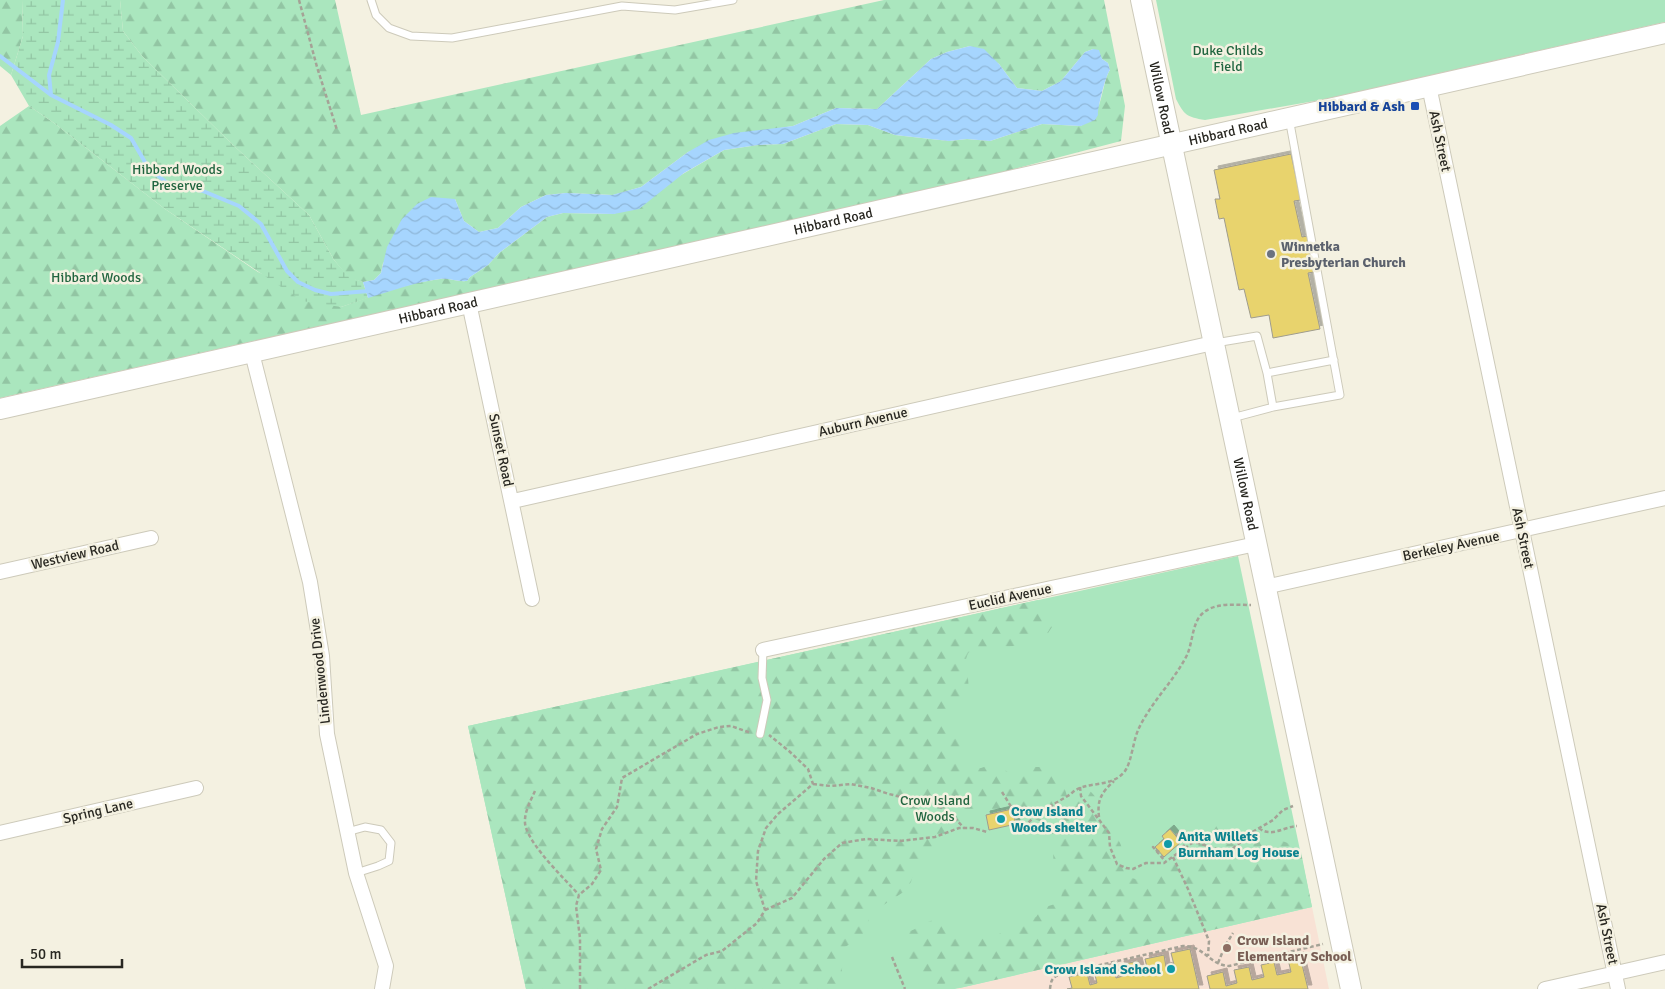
<svg xmlns="http://www.w3.org/2000/svg" width="1665" height="989" font-family="Signika,sans-serif">
  <defs>
    <pattern id="forest-firs" width="22" height="20" patternUnits="userSpaceOnUse" patternTransform="scale(1.25)"><rect width="22" height="20" fill="#aae6be"/><path d="M5 1l3.5 6h-7zM16 11l3.5 6h-7z" fill="#92c5a3"/></pattern>
    <pattern id="wetland-marsh" width="20" height="14" patternUnits="userSpaceOnUse" patternTransform="scale(1.25)"><rect width="20" height="14" fill="#aae6be"/><path d="M1 5h8M5 5V1M11 12h8M15 12V8" fill="none" stroke="#92c5a3"/></pattern>
    <pattern id="water-waves" width="16" height="10" patternUnits="userSpaceOnUse" patternTransform="scale(1.25)"><rect width="16" height="10" fill="#a6d5fe"/><path d="M0 5q4-4 8 0t8 0" fill="none" stroke="#8fb7d9"/></pattern>
    <filter id="shadow"><feDropShadow dx="4" dy="-4" stdDeviation="0" flood-color="#0004"/></filter>
  </defs>
  <rect width="100%" height="100%" fill="#f4f1e1"/>
  <path fill="#f8e2d5" d="M1312 907 1329 989H955Z"/>
  <path fill="#aae6be" d="M1156 0H1665V22L1326 99 1205 120C1187 117 1184 115 1176 99Z
    M1238 556 1312 907 955 989H526L468 726Z"/>
  <path fill="url(#forest-firs)" d="M0 0H22L23 36 11 75 0 66Z
    M120 0H335L361 115 884 0H1104L1125 106 1121 141 1003 172 887 199 0 398V126L29 106 54 123 165 209 258 272 341 307C373 296 406 283 440 279 449 278 458 282 467 281L470 277 488 265 499 253 547 217 563 213 614 214 724 150 758 145 783 144 836 124 868 125 895 135 949 141 967 139 990 141 1042 124 1081 126C1086 121 1094 115 1098 108 1102 99 1105 76 1110 70L1108 63 1102 59 1093 49 1085 52 1061 81 1042 91 1017 88 999 64 970 46 947 52 931 59 877 109 836 108 793 126 774 129 688 152 641 187 613 195 566 193 546 195 521 207 498 228 479 232 464 221 455 199 383 263 381 273 374 280 363 282 349 278 334 260 309 215 233 145 142 56 123 31Z
    M1038 600 1047 612 1048 619 1051 621 1052 627 1048 633C1040 634 1032 636 1025 640 1021 641 1019 645 1014 646 1004 648 992 642 985 654L979 656 973 653 969 652C958 668 980 685 959 705 954 709 952 711 945 713L943 716 944 723 960 740C959 754 964 769 981 768 985 767 989 765 993 765 1000 766 1006 770 1011 775L1033 767H1043L1062 780 1067 796H1074C1093 774 1103 815 1109 826 1113 834 1122 842 1122 850 1123 853 1121 856 1121 858 1121 865 1123 871 1127 877L1140 880 1152 876 1190 835 1211 820 1223 824 1234 836 1246 841C1263 834 1288 839 1301 852L1312 907 960 988 955 982 950 980 939 988H923L919 984 915 968H907L904 964 907 957 916 948 909 944 907 939 910 931C924 927 927 917 944 921 946 924 948 928 951 931 960 939 985 939 997 935 1011 929 1019 920 1036 917L1042 908 1055 904 1061 898 1062 892 1054 870 1052 833 1049 826 1027 815 1020 808 994 813 984 807C978 810 978 814 974 820 970 825 964 826 959 828L955 836 914 871 911 882 905 891 882 906 870 909 868 924 861 938 843 948C840 963 847 978 832 989H526L468 726Z"/>
  <path fill="url(#wetland-marsh)" d="M22 0H120L123 31 142 56 233 145 309 215 334 260 349 277 363 282 368 298 341 307 302 301 165 209 54 123 29 106 11 75 23 36Z"/>
  <path fill="url(#water-waves)" d="M970 46 984 49 999 64 1017 88 1042 91 1061 81 1085 52 1093 49 1099 50 1102 59 1108 63 1110 70C1106 74 1097 110 1098 115L1095 120 1081 126 1042 124 990 141 967 139 949 141 895 135 868 125 836 124 783 144 758 145 724 150 684 173 639 209 614 214 563 213 547 217 499 253 488 265 470 277 467 281C458 282 449 278 440 279 415 282 392 291 368 298L363 282 374 280 381 273 387 247 402 219 417 204 431 197 455 199 464 221 479 232 498 228 521 207 546 195 566 193 612 195 641 187 688 152 709 140 734 133 793 126 836 108 877 109 931 59 947 52Z"/>
  <g fill="none" stroke-linecap="round" stroke-linejoin="round">
    <path stroke="#a6d5fe" stroke-width="4" d="M0 56 51 95 111 125 131 138 149 169 170 185 203 191 239 206 261 224 287 271 298 282 315 290 331 294 369 291
      M51 95 49 75 58 42 63 0"/>
  </g>
  <path fill="#e8d36d" stroke="#9f9c8d" filter="url(#shadow)" d="M1291 154 1301 200 1294 201 1302 237 1307 236 1314 272 1308 273 1320 329 1273 338 1269 315 1251 318 1244 289 1239 290 1224 218 1219 219 1215 199H1220L1214 170Z
    M1012 809 1016 824 989 830 986 815Z
    M1170 829 1181 842 1164 857 1155 847 1164 839 1162 836Z
    M1190 949 1199 989H1067L1072 988 1069 977 1087 973 1090 985 1097 983 1094 971 1113 966 1116 978 1123 976 1120 965 1138 961 1141 973 1148 972 1145 959 1164 955 1166 967 1174 965 1171 953Z
    M1300 956 1308 989H1210L1207 976 1223 972 1226 986 1237 983 1234 970 1249 967 1252 980 1264 977 1261 965 1274 962 1277 975 1291 972 1288 959Z"/>
  <g fill="none" stroke-linecap="round" stroke-linejoin="round">
    <defs>
      <path id="lane" d="M371 0 376 15 389 28 411 36 452 38 622 6 675 10 733 0
        M1215 343 1257 336 1267 373 1334 360
        M1267 373 1273 407 1340 395 1289 118
        M1232 418 1273 407
        M760 734 767 700 762 678 763 650
        M347 832 365 827 381 830 391 843 389 861 378 866 356 873"/>
      <path id="street" d="M1429 86 1618 989
        M469 303 532 599
        M252 353 310 582 322 656 327 734 356 873 386 966 382 989
        M513 501 1213 343
        M0 572 151 538
        M1265 587 1665 498
        M763 650 1256 544
        M0 833 196 788
        M1545 989 1665 962"/>
      <g id="secondary">
        <path id="s1" d="M1141 0 1351 989"/>
        <path id="s2" d="M0 409 1665 33"/>
      </g>
    </defs>
    <use href="#lane" stroke="#cdcaba" stroke-width="9"/>
    <use href="#street" stroke="#cdcaba" stroke-width="16"/>
    <use href="#secondary" stroke="#cdcaba" stroke-width="22"/>
    <path stroke="#a5a296" stroke-width="2.5" stroke-dasharray="4 2.5" stroke-linecap="butt" d="M299 0 317 67 337 130
      M813 784 831 786 851 784 871 788 889 794 909 799H928L952 815 964 828
      M1080 787 1081 796 1109 833 1110 847 1117 864 1126 868 1133 869 1146 863H1164L1192 843H1198L1225 852 1231 850 1254 831 1273 820 1283 810 1293 806
      M535 791C530 802 522 816 526 828 534 850 563 877 579 895
      M1002 792 1015 813 1019 825
      M1099 817C1097 800 1101 793 1114 781
      M1024 827 1037 814 1071 794C1083 780 1112 789 1125 771 1132 761 1133 740 1139 728 1152 701 1174 681 1187 655 1193 642 1192 622 1203 613 1216 602 1235 605 1251 605
      M1259 828C1271 838 1283 827 1297 826
      M1185 848 1177 834 1183 831 1188 834
      M1159 852 1153 847 1166 862
      M1173 857 1188 889 1209 941 1208 956
      M765 910 792 898 824 859 842 843 866 839 900 841 935 837 959 828H973L987 832
      M892 957 905 989
      M1218 963 1225 946 1233 933
      M580 989V938L576 906 579 895 592 884 601 870 596 849 602 829 617 807 622 778 697 734 719 727 731 726 751 733
      M648 989 706 955 722 951 757 923 765 910 756 881 758 851 766 828 778 814 813 784 808 769 789 751 769 735
      M1050 989C1051 980 1052 977 1061 974L1183 946C1205 946 1209 965 1229 966L1323 944"/>
    <use href="#lane" stroke="#fff" stroke-width="7"/>
    <use href="#street" stroke="#fff" stroke-width="14"/>
    <use href="#secondary" stroke="#fff" stroke-width="20"/>
  </g>
  <rect fill="#1a4fb4" stroke="#f4f1e1" stroke-width="2" x="1410" y="101" width="10" height="10" rx="2.5"/>
  <circle fill="#6b7280" stroke="#f4f1e1" stroke-width="2" cx="1271" cy="254" r="5"/>
  <g fill="#0f9aa8" stroke="#f4f1e1" stroke-width="2">
    <circle cx="1001" cy="819" r="5"/>
    <circle cx="1168" cy="844" r="5"/>
    <circle cx="1171" cy="969" r="5"/>
  </g>
  <circle fill="#8d6e63" stroke="#f4f1e1" stroke-width="2" cx="1227" cy="948" r="5"/>
  <g text-anchor="middle" dominant-baseline="central" stroke-width="5" stroke-linejoin="round" paint-order="stroke">
    <g font-size="14" fill="#21653f" stroke="#f4f1e1">
      <text x="1228" y="50">Duke Childs<tspan x="1228" dy="16">Field</tspan></text>
      <text x="177" y="169">Hibbard Woods<tspan x="177" dy="16">Preserve</tspan></text>
      <text x="96" y="277">Hibbard Woods</text>
      <text x="935" y="800">Crow Island<tspan x="935" dy="16">Woods</tspan></text>
    </g>
    <g font-size="14" fill="#282721" stroke="#f4f1e1">
      <text stroke="none"><textPath href="#s1" startOffset="100">Willow Road</textPath></text>
      <text stroke="none"><textPath href="#s2" startOffset="1259">Hibbard Road</textPath></text>
      <text transform="translate(1440 141) rotate(78)">Ash Street</text>
      <text stroke="none"><textPath href="#s2" startOffset="854">Hibbard Road</textPath></text>
      <text stroke="none"><textPath href="#s2" startOffset="449">Hibbard Road</textPath></text>
      <text transform="translate(863 422) rotate(-13)">Auburn Avenue</text>
      <text transform="translate(501 450) rotate(78)">Sunset Road</text>
      <text stroke="none"><textPath href="#s1" startOffset="505">Willow Road</textPath></text>
      <text transform="translate(1523 538) rotate(78)">Ash Street</text>
      <text transform="translate(1451 546) rotate(-12)">Berkeley Avenue</text>
      <text transform="translate(75 555) rotate(-13)">Westview Road</text>
      <text transform="translate(1010 597) rotate(-12)">Euclid Avenue</text>
      <text transform="translate(320 671) rotate(-96)">Lindenwood Drive</text>
      <text transform="translate(98 811) rotate(-13)">Spring Lane</text>
      <text transform="translate(1607 934) rotate(78)">Ash Street</text>
    </g>
    <g font-size="14" font-weight="bold" fill="#164399" stroke="#f4f1e1" text-anchor="end">
      <text x="1405" y="106">Hibbard &amp; Ash</text>
    </g>
    <g font-size="14" font-weight="bold" fill="#5b616d" stroke="#f4f1e1" text-anchor="start">
      <text x="1281" y="246">Winnetka<tspan x="1281" dy="16">Presbyterian Church</tspan></text>
    </g>
    <g font-size="14" font-weight="bold" fill="#0d838f" stroke="#f4f1e1" text-anchor="start">
      <text x="1011" y="811">Crow Island<tspan x="1011" dy="16">Woods shelter</tspan></text>
      <text x="1178" y="836">Anita Willets<tspan x="1178" dy="16">Burnham Log House</tspan></text>
      <text x="1161" y="969" text-anchor="end">Crow Island School</text>
    </g>
    <g font-size="14" font-weight="bold" fill="#785e54" stroke="#f4f1e1" text-anchor="start">
      <text x="1237" y="940">Crow Island<tspan x="1237" dy="16">Elementary School</tspan></text>
    </g>
  </g>
  <path d="M22 959v8h100v-8" fill="none" stroke="#282721" stroke-width="2.5"/>
  <text x="30" y="959" font-size="15" fill="#282721" stroke="#f4f1e1" stroke-width="4" paint-order="stroke">50 m</text>
</svg>
